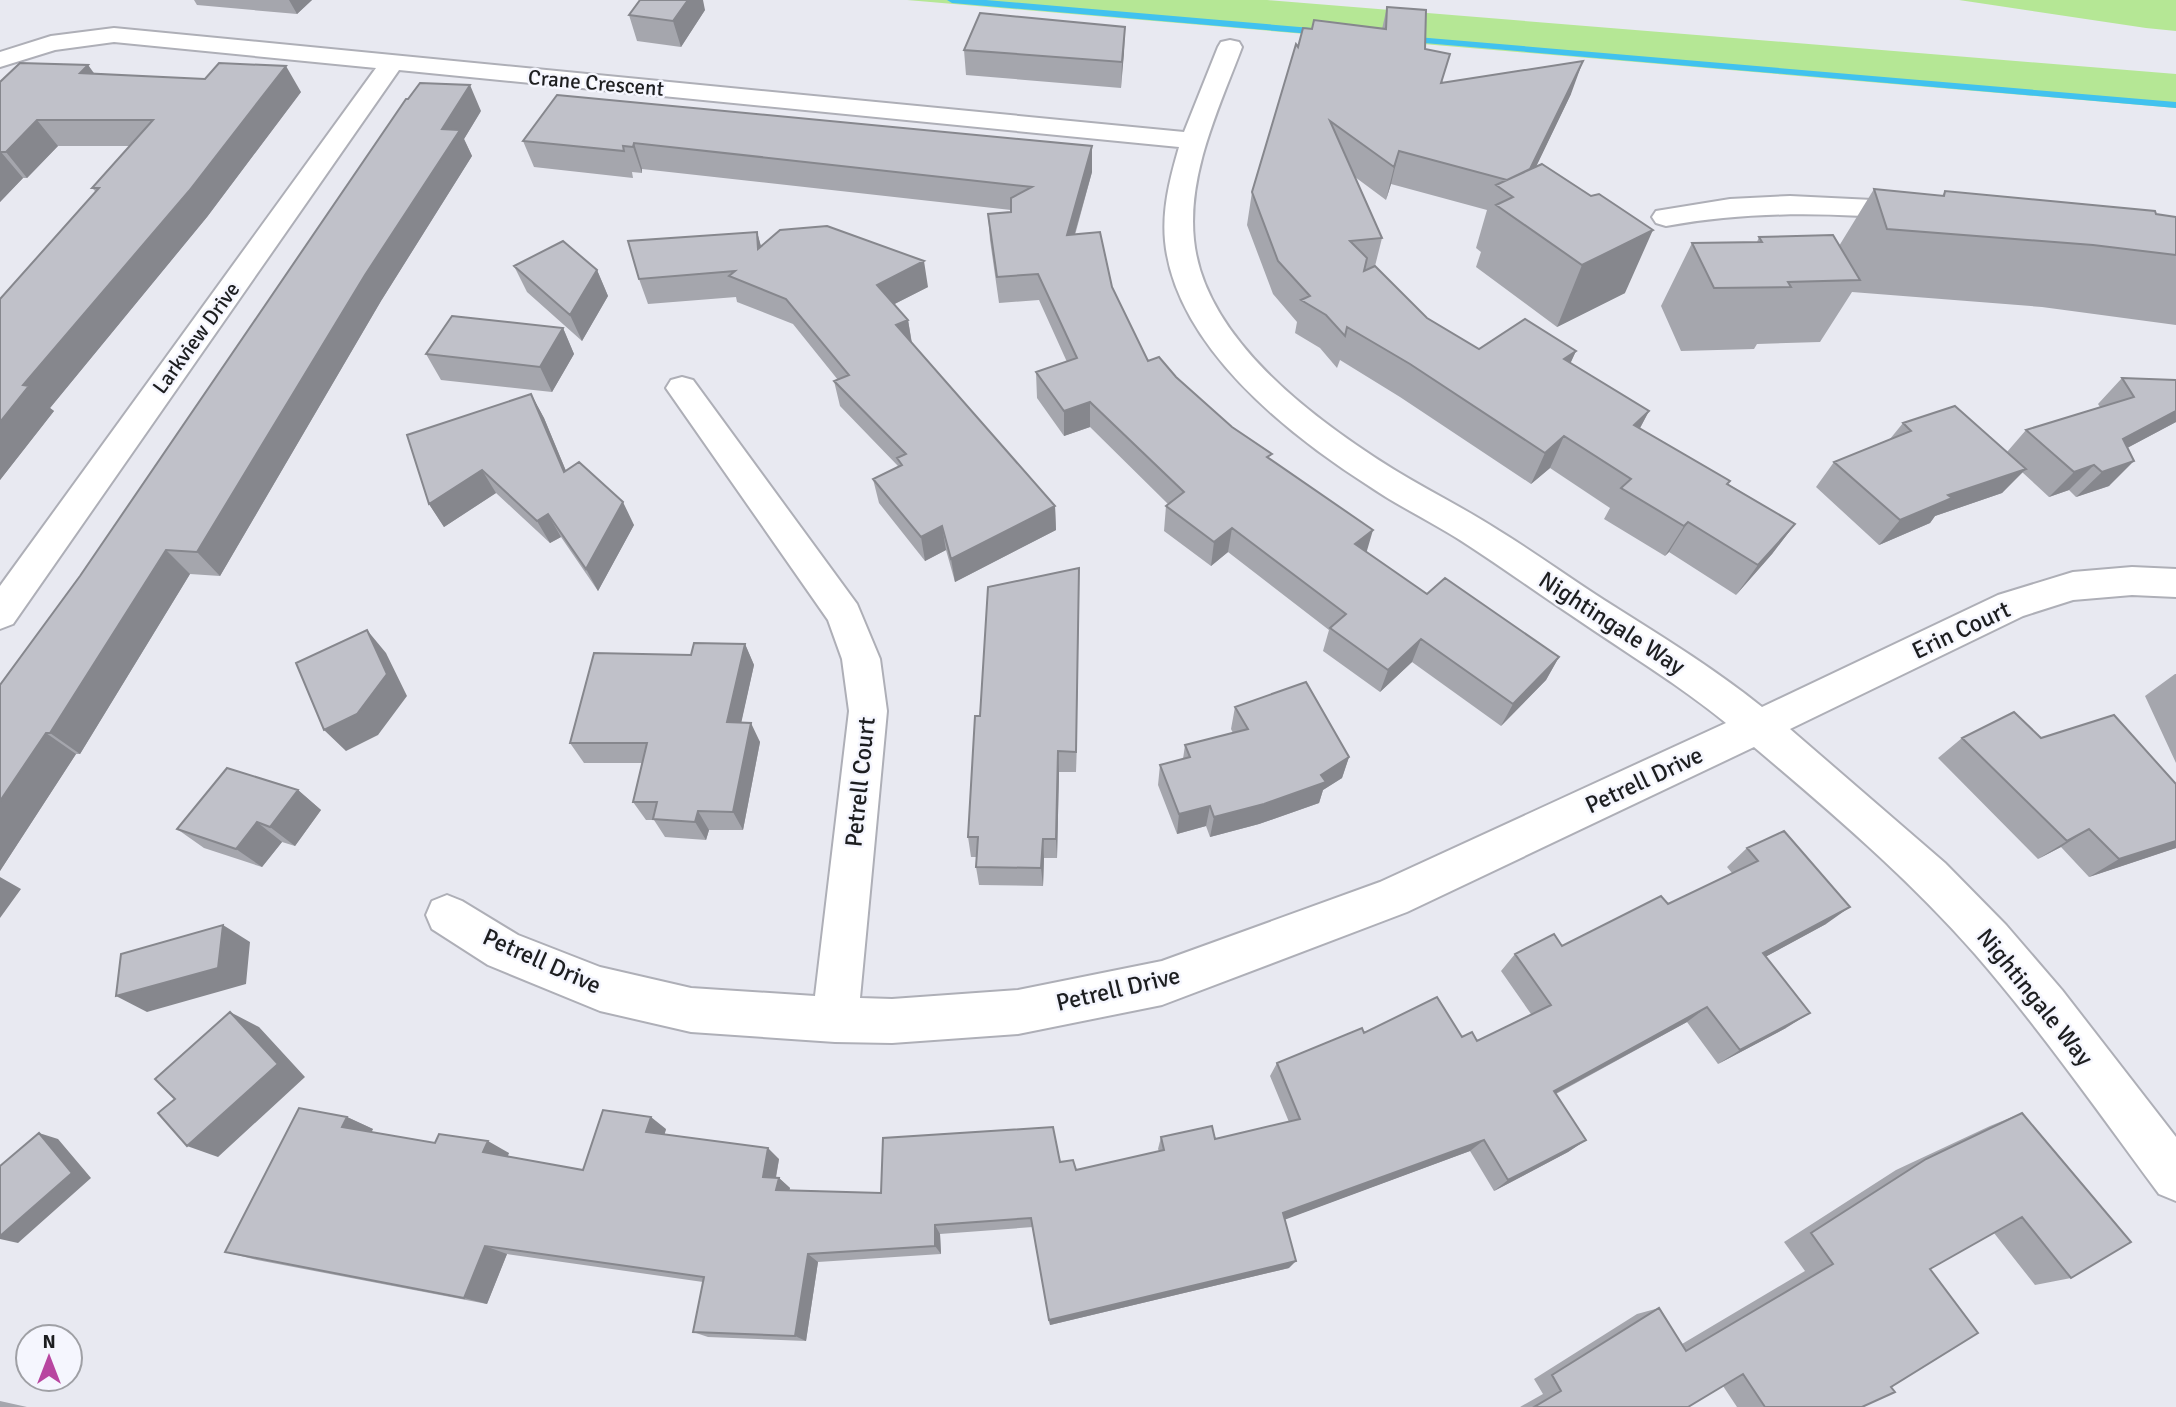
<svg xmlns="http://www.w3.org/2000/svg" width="2176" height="1407" font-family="Signika,sans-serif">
  <rect width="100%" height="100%" fill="#e8e9f1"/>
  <path fill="#b5e795" d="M907 0H1267L2176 74V108Z
    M1959 0H2176V31L2146 28Z"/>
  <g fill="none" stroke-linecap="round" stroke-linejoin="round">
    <path fill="#41c2ef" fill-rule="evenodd" d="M947 0H986L1323 29 1328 32 1323 35 952 3Z
      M1405 36 2176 102V108L1401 41 1400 39Z"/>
    <defs>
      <path id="minor" d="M114 28 1184 132 1218 47 1221 42 1230 40 1239 42 1242 47C1219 108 1187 174 1194 240 1204 339 1315 420 1393 469 1427 490 1464 508 1498 530 1534 552 1568 577 1604 600 1658 634 1712 667 1762 707L1998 595 2073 572 2132 567 2176 569V597L2132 595 2073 600 2023 616 1790 729 1945 863 2006 925 2062 990 2176 1137V1201L2159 1194C2099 1113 2041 1030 1975 954 1908 878 1831 812 1754 747L1407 912 1162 1005 1018 1034 892 1043 835 1042 691 1032 600 1011 488 965 432 929 426 915 432 901 447 895 462 901 518 935 600 967 691 988 815 996 849 711 842 659 828 620 666 388 671 380 682 377 693 380 857 604 880 659 887 711 860 998 892 999 1018 990 1162 961 1380 882 1726 723C1678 684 1625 652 1574 617 1536 592 1499 565 1460 540 1430 521 1398 506 1369 486 1287 434 1175 345 1165 241 1162 209 1170 178 1179 147L399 70 13 624 0 629V586L376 68 114 42 55 50 0 67V52L51 36Z
        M1790 196 1914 202 1924 205 1928 211 1924 217 1914 220C1830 212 1749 211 1666 226L1656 223 1652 217 1656 211 1730 199Z"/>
    </defs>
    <use href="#minor" stroke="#aeafb7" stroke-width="4"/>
    <use href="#minor" fill="#fff" fill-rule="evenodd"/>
  </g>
  <path fill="#a5a6ad" d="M194 0H312L297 14 197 5Z
    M1387 7 1425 49 1443 83 1571 94 1536 166 1625 293 1557 327 1476 267 1481 252 1476 248 1487 210 1391 184 1386 200 1355 177 1382 238 1375 266 1427 318 1479 349 1576 351 1570 363 1649 411 1640 428 1728 484 1795 524 1772 554 1736 595 1669 552 1665 556 1604 519 1610 508 1550 468 1531 484 1400 397 1340 360 1337 368 1320 348 1295 333 1297 322 1273 294 1247 225 1252 192 1298 47 1382 29Z
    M705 10 681 47 637 41 629 15Z
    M1125 27 1121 88 966 75 964 50Z
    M88 65 94 73 301 92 207 217 50 408 54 411 0 480V299L96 192 92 188 130 146H58L27 178H23L0 202V82Z
    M481 111 464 139 472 156 381 301 220 576 190 574 80 754H76L0 871V685L80 576Z
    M523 141 1092 146V172L1075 235 1112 287 1148 361 1176 377 1232 427 1271 459 1366 552 1427 594 1559 657 1546 680 1501 726 1412 662 1380 692 1323 651 1329 630 1228 552 1211 566 1164 531 1166 506 1168 504 1090 427 1064 436 1037 398 1036 372 1067 362 1039 300 999 303 990 240 988 214 1011 212V210L642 169V173L632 172 633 178 534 167Z
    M1874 189 1942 196 1945 191 2176 217V325L2042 307 1852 292 1820 342 1757 344 1754 349 1681 351 1661 306 1692 243 1757 242 1759 237 1839 246Z
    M757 232 761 247 928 287 894 304 908 320 912 343 1055 506 1056 530 955 582 946 550 925 561 879 503 873 479 898 467V466L840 406 834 381 838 380 793 324 737 302 736 297 648 304 639 279Z
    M514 266 597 270 608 296 582 341 527 292Z
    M563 328 574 354 552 392 441 380 426 354Z
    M2122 378 2176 380V422L2127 448 2109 486 2076 497 2069 490 2049 497 2022 472 2002 493 1935 516 1930 523 1879 545 1816 487 1834 462 1890 439 1903 423 2007 452 2026 430 2100 407 2098 404Z
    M531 394 544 418 566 471 634 525 598 591 561 537 550 543 496 493 444 527 429 504Z
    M1079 568 1076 772H1059L1057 858H1044L1043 886 979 885 976 867 977 857H971L968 837 980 716Z
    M745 644 754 665 741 722 760 742 743 830H709L706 840 665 837 654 820H646L633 802 643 763H584L570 743 691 655Z
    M2175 674H2176V763L2145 696Z
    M1235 707 1349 757 1342 778 1323 790 1319 803 1259 824 1210 837 1206 826 1177 834 1158 785 1160 765 1183 759 1185 745 1233 733 1231 729Z
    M1962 738H2041L2176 784V848L2089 877 2061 847 2038 859 1938 758Z
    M298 790 321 810 295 846 282 842 262 867 204 848 177 829Z
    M1747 848 1826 924 1765 957 1786 1028 1718 1064 1687 1022 1556 1094 1586 1140 1568 1152 1494 1191 1470 1151 1285 1219 1289 1268 1050 1325 1033 1227 940 1234 941 1254 818 1262 806 1341 708 1337 693 1332 703 1282 507 1254 487 1304 257 1260 225 1252 347 1117 373 1129 371 1132 435 1143 509 1153 507 1156 583 1170 666 1129 664 1135 779 1159 776 1178H779L790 1188 789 1190 881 1193 1060 1162 1076 1170 1159 1151 1158 1149 1161 1137 1215 1139 1289 1122 1270 1076 1277 1063 1364 1033 1462 1037 1477 1041 1531 1014 1501 971 1515 954 1562 946 1668 904 1732 873 1727 867Z
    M2022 1113 2071 1278 2035 1285 1994 1233 1930 1269 1891 1387 1862 1407H1737L1723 1386 1688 1407H1520L1543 1394 1534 1379 1637 1314 1659 1308 1682 1344 1805 1271 1784 1242 1896 1170 1990 1126Z
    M0 1401 27 1407H0Z"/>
  <path fill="#86878d" d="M289 0H312L297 14Z
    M688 0H703L705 10 681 47 673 21Z
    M1125 27 1124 53 1121 88 1122 62Z
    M1583 61 1571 94 1512 217 1523 184Z
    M88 65 106 91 80 73Z
    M286 66 301 92 207 217 50 408 54 411 0 480V422L23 385Z
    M470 85 481 111 464 139 472 156 381 301 220 576 197 552 442 129Z
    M37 120 58 146 27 178 6 152Z
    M634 143 642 169V173L633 147Z
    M1092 146V172L1067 261V235Z
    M1399 151 1391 184 1386 200 1394 167Z
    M1 152 23 178 0 202V153Z
    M1653 230 1625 293 1557 327 1582 265Z
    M757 232 764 257 758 249Z
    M924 261 928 287 881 311 877 285Z
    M597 270 608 296 582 341 570 315Z
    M908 320 912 345 896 325Z
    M563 328 574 354 552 392 540 367Z
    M1576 351 1561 384 1564 359Z
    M531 394 544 418 576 495 564 472Z
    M1090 402V427L1064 436V411Z
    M1649 411 1632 443 1634 425Z
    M2176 411V422L2097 464 2123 439Z
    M1564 436 1550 468 1531 484 1545 453Z
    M2134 461 2109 486 2076 497 2102 472Z
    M2094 465 2069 490 2049 497 2074 472Z
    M2026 469 2002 493 1935 516 1930 523 1879 545 1900 520 1948 495Z
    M482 470 496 493 444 527 429 504Z
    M623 502 634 525 598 591 586 569Z
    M1055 506 1056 530 955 582 951 559Z
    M548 514 561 537 550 543 537 521Z
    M1688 522 1669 552 1665 556 1684 526Z
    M1795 524 1772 554 1736 595 1758 565Z
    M942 526 946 550 925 561 921 537Z
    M1232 528 1228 552 1211 566 1214 542Z
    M1373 530 1366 554 1355 544Z
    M166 550 190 574 80 754 50 733Z
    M1079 568V591L1076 772V752Z
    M367 630 386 653 407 696 378 735 346 751 324 730Z
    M1421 639 1412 662 1380 692 1388 670Z
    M745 644 754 665 737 742 727 722Z
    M1559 657 1546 680 1501 726 1513 704Z
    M751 723 760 742 743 830 733 812Z
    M46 733 76 754 0 871V801Z
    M1058 751 1059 772 1057 858 1056 839Z
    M1349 757 1342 778 1323 790 1319 803 1259 824 1210 837 1214 817 1321 775Z
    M298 790 321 810 295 846 270 827Z
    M1210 806 1206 826 1177 834 1179 814Z
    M698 811 709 830 706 840 695 822Z
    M257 822 282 842 262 867 236 849Z
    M2089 829 2061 847 2038 859 2067 841Z
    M1043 839 1044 858 1043 886 1041 868Z
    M2176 841V848L2089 877 2119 859Z
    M0 877 21 889 0 918Z
    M1850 907 1826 924 1741 970 1763 953Z
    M223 925 250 942 246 984 147 1012 116 996Z
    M1707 1007 1687 1022 1538 1103 1554 1091Z
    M230 1012 259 1027 305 1077 218 1157 187 1146Z
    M1810 1013 1786 1028 1718 1064 1740 1050Z
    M347 1117 373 1129 368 1139 342 1127Z
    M651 1117 666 1129 662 1144 646 1132Z
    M39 1133 58 1139 91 1178 18 1243 0 1239V1236Z
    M1484 1140 1470 1151 1276 1223 1283 1213Z
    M1586 1140 1568 1152 1494 1191 1508 1180Z
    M488 1141 509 1153 505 1163 483 1152Z
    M768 1148 779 1159 774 1187 763 1177Z
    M779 1178 790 1188 787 1200 776 1190Z
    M935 1225 940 1234 941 1254 935 1246Z
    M485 1246 507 1254 487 1304 464 1298Z
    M808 1254 818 1262 806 1341 795 1336Z
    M1296 1261 1289 1268 1050 1325 1049 1320Z"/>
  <path fill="#c0c1c9" stroke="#86878d" stroke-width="2" d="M640 0H688L673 21 629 15Z
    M1387 7 1426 10 1425 49 1450 54 1441 83 1583 61 1530 169 1507 180 1399 151 1394 167 1330 121 1382 238 1350 241 1367 258 1364 271 1375 266 1427 318 1479 349 1525 319 1576 351 1564 359 1649 411 1634 425 1730 481 1727 484 1795 524 1758 565 1688 522 1684 526 1621 488 1631 479 1564 436 1545 453 1410 364 1347 327 1345 336 1326 315 1301 300 1310 296 1278 261 1252 192 1296 44 1298 47 1303 28 1312 29 1314 20 1386 29Z
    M980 13 1125 27 1122 62 964 50Z
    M20 63 88 65 80 73 205 79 219 63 286 66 189 191 23 385 29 386 0 422V299L99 188H92L153 120H37L6 152H1L0 153V82Z
    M420 83 470 85 442 129 460 130 365 275 197 552 166 550 50 733H46L0 801V685L80 576 406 99H408Z
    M557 95 1092 146 1067 235 1100 232 1112 287 1148 361 1159 357 1176 377 1232 427 1272 454 1267 457 1373 530 1355 544 1427 594 1445 578 1559 657 1513 704 1421 639 1388 670 1330 628 1346 614 1232 528 1214 542 1166 506 1184 492 1090 402 1064 411 1036 372 1077 358 1038 274 997 277 988 214 1011 212V198L1032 187 634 143 633 147 623 146 624 151 523 141Z
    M1542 164 1591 196 1599 194 1653 230 1582 265 1496 205 1513 197 1496 185Z
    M1874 189 1944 196 1945 191 2155 211 2156 214 2176 217V255L2093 245 1887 229Z
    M827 226 924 261 877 285 908 320 896 325 1055 506 951 559 942 526 921 537 873 479 902 465 897 458 906 454 834 381 849 375 786 299 729 276 735 271 639 279 628 241 757 232 758 249 780 230Z
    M1833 235 1860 280 1788 282 1791 287 1714 288 1692 243 1762 242 1759 237Z
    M563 241 597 270 570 315 514 266Z
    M452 316 563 328 540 367 426 354Z
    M2122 378 2176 380V411L2123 439 2134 461 2102 472 2094 465 2074 472 2026 430 2134 397Z
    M531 394 564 472 579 462 623 502 586 569 548 514 537 521 482 470 429 504 407 435Z
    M1955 406 2026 469 1948 495 1952 498 1900 520 1834 462 1911 431 1903 423Z
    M1079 568 1076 752 1058 751 1056 839H1043L1041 868 976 867 978 837H968L975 716H980L988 587Z
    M367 630 387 674 357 714 324 730 296 663Z
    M694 643 745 644 727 722 751 723 733 812 698 811 695 822 653 819 657 802H633L647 743H570L594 653 691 655Z
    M1306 682 1349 757 1321 775 1326 782 1264 804 1214 817 1210 806 1179 814 1160 765 1190 757 1185 745 1248 729 1235 707Z
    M2014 712 2041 738 2114 715 2176 784V841L2119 859 2089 829 2067 841 1962 738Z
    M227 768 298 790 270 827 257 822 236 849 177 829Z
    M1784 831 1850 907 1763 953 1810 1013 1740 1050 1707 1007 1554 1091 1586 1140 1508 1180 1484 1140 1283 1213 1296 1261 1049 1320 1031 1218 935 1225V1246L808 1254 795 1336 693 1332 704 1277 485 1246 464 1298 225 1252 299 1108 347 1117 342 1127 435 1143 439 1134 488 1141 483 1152 583 1170 603 1110 651 1117 646 1132 768 1148 763 1177 779 1178 776 1190 881 1193 883 1138 1053 1127 1060 1162 1073 1160 1076 1170 1164 1150 1161 1137 1212 1126 1215 1139 1300 1119 1277 1063 1362 1028 1364 1033 1437 997 1462 1037 1472 1032 1477 1041 1551 1005 1515 954 1554 934 1562 946 1661 896 1668 904 1758 861 1747 848Z
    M223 925 218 968 116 996 121 954Z
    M230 1012 278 1064 187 1146 158 1113 175 1099 155 1079Z
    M2022 1113 2131 1242 2071 1278 2022 1217 1930 1269 1978 1333 1891 1387 1895 1392 1862 1407H1765L1743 1374 1688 1407H1534L1561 1391 1552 1375 1659 1308 1686 1351 1833 1264 1811 1233 1926 1159Z
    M39 1133 72 1173 0 1236V1166Z"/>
  <g text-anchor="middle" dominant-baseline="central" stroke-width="5" stroke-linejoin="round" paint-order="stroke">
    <g font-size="21" fill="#1d1e20" stroke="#f5f6fe">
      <text transform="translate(596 83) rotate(5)">Crane Crescent</text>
      <text transform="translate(196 338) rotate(-54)">Larkview Drive</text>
    </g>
    <g font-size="24" fill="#1d1e20" stroke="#f5f6fe">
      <text transform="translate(1612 623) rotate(33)">Nightingale Way</text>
      <text transform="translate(1961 630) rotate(-25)">Erin Court</text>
      <text transform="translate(1644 780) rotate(-25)">Petrell Drive</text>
      <text transform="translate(860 782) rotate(-84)">Petrell Court</text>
      <text transform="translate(542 961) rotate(24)">Petrell Drive</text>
      <text transform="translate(1118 989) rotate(-13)">Petrell Drive</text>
      <text transform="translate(2035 997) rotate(51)">Nightingale Way</text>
    </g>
  </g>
  <g transform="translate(49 1358)"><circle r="33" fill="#f5f6fe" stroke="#9fa0a5" stroke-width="2"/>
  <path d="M0-5L12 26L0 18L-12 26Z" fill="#b846a0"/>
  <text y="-10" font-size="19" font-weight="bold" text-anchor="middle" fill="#1d1e20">N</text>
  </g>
</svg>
